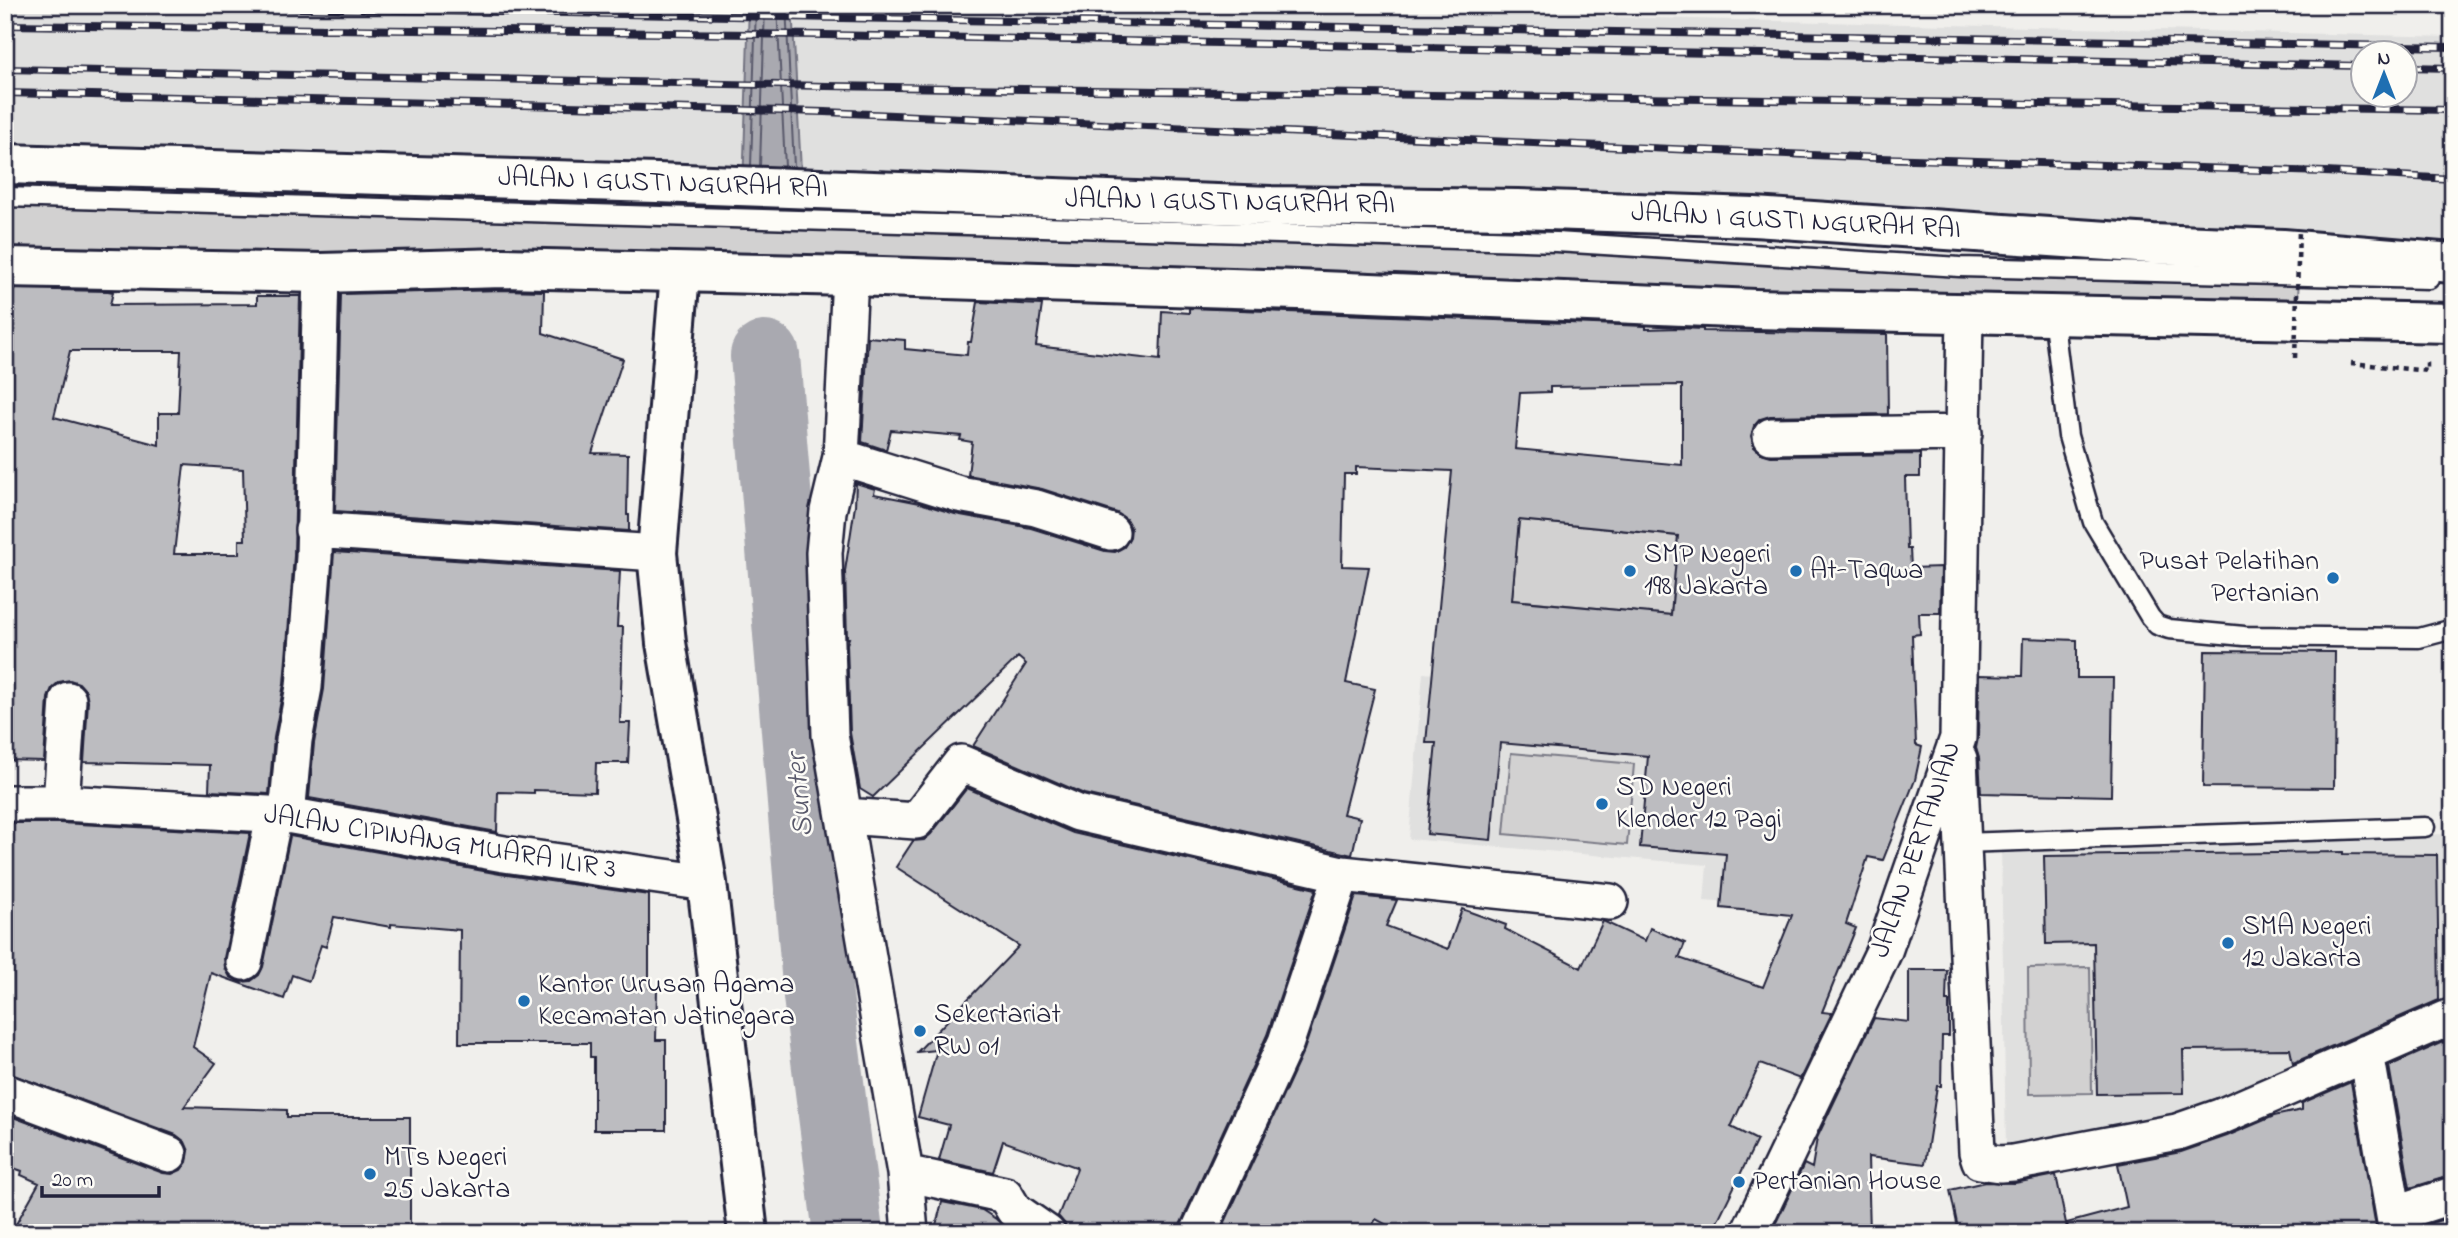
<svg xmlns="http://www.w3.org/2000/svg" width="2458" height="1238" font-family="'Indie Flower',sans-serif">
  <rect width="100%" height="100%" fill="#f0efec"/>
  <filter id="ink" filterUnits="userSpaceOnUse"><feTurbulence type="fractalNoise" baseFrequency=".0143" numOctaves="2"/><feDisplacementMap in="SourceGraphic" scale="14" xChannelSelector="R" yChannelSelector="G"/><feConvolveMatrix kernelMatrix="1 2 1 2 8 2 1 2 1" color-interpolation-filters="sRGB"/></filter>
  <g filter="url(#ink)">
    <path fill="#e0e0df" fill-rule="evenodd" d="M5 5H1101L2453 37V263L5 164ZM2364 52H2406V94H2364Z
      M1423 673 1737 700 1783 907 1704 901 1707 865 1409 839Z
      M2451 834 2453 1006 2184 1117 2006 1152 2001 844Z"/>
    <path fill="#d2d1d1" stroke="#7a7a86" stroke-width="2" d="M5 197 2299 276 2297 320 5 267Z
      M1519 520 1678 536 1671 615 1512 600Z
      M1511 753 1634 764 1627 845 1504 834Z
      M2090 967 2092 1093 2029 1094 2028 968Z"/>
    <path fill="#a9a9b0" stroke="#737381" stroke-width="2" d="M749 5H792L802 189H743Z"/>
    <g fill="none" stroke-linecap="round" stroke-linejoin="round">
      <path stroke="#58586a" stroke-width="2" d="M777 5 785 167
        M786 5 794 167
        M751 166 756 5
        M760 166 765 5"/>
      <path stroke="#a9a9b0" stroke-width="70" d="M765 356 818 996 848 1233"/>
    </g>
    <path fill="#bcbcc0" stroke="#22223b" stroke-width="2" fill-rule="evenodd" d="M6 289 108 291 113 292 110 305 257 304V296H300L294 556 284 684 274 738 269 794 209 791 210 765 84 762 88 701 86 691 79 683 70 680 59 682 52 688 48 698 44 761 5 760ZM70 351H181L178 413H159V445L54 417ZM184 465 243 469 245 540H239V554H174Z
      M503 290 544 291 543 333 623 359 592 453 628 454 627 515H629V531L335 511 341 294Z
      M978 302 1042 305 1036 346 1160 360 1162 311 1189 313V308L1646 326V329L1680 328 1703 329V331L1887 334 1888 414 1770 416 1760 419 1754 426 1751 436 1754 447 1761 453 1771 456 1920 454V477H1905L1907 549H1910L1911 568 1941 567 1940 613H1919L1920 634 1912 635 1916 745 1922 747 1915 780 1883 860 1868 857 1846 924 1856 928 1822 1012 1832 1013 1800 1079 1760 1064 1731 1127 1757 1140 1715 1226 1709 1223 1703 1233H1402L1376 1219 1368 1233H1220L1304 1050 1356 896 1397 900 1386 926 1448 949 1462 909 1506 925 1505 929 1581 968 1603 921 1645 941 1650 928 1685 943 1679 958 1763 987 1792 915 1721 908 1726 854 1640 847 1648 756 1500 743 1491 840 1427 834 1436 743H1426L1452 471 1356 467V474H1344L1342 566 1369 567 1346 683 1375 689 1343 814 1360 818 1352 855 1084 794 973 746 1026 664 1018 657 873 797 860 789 850 733 847 644 849 638H847L845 571 855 506 856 483 875 489 874 494 920 503 955 514 1031 528 1105 551 1115 552 1124 547 1130 537 1131 528 1126 519 1117 513 1042 489 968 475 972 442 960 440 961 436 891 430 886 450 862 442 868 337 905 340V349L967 355 968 342H971ZM1682 385V465L1515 449 1520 393 1550 392V387ZM1519 520 1678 536 1671 615 1512 600Z
      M334 552 620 571 617 627H623L620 723H630L628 763H596L595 792 534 790V793L498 792 497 832 309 798 314 743 324 689Z
      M2023 638 2077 640V678H2113L2111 796 1981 793 1979 758 1976 748 1978 738 1979 675 2022 676Z
      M2205 651 2335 652 2334 788 2203 787Z
      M967 788 1073 833 1316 889 1267 1035 1180 1225 1178 1233H1067L1065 1224 1058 1216 1077 1169 1076 1167 1003 1141 993 1172 939 1160 949 1125 918 1117 937 1050 917 1052 1019 946 896 867 913 841 924 840 931 834Z
      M5 823H60L250 833 224 958 225 968 230 977 241 982 251 981 259 975 263 967 290 836 500 874 649 895V988H657L656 1040H666V1130H594V1057H590V1043H459L460 930 391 924V927L334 917 326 947 321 945 309 981 292 975 284 999 211 973 193 1047 216 1063 184 1107 287 1110V1117H410V1233H11L39 1183 21 1175 22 1171 5 1165V1114L163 1173 172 1174 181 1170 187 1162 189 1151 185 1142 176 1135 5 1072Z
      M2343 852V854L2437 855 2439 1000 2293 1063 2290 1049 2183 1050 2184 1093 2097 1094 2094 943 2046 944 2044 856Z
      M1909 970H1947L1946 1001H1949V1036H1942L1941 1086H1937L1925 1164 1868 1157 1870 1233H1771L1804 1164 1812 1168 1817 1138 1874 1018 1909 1022Z
      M2453 1038V1175L2410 1188 2389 1066Z
      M2351 1082 2377 1233H2069L2067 1223 2127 1207 2118 1164 2181 1152 2227 1136 2274 1116 2302 1110V1103Z
      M2056 1175 2068 1233H1959L1950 1190 1985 1182 2015 1183Z
      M942 1202 982 1210 996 1219 1011 1233H934Z
      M2453 1216V1233H2417V1228Z"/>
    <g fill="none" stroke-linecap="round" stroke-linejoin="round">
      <defs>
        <path id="lane" d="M5 197 1556 242 1960 267 2429 279
          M2053 315 2068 436 2093 522 2150 617 2157 625 2169 629 2244 636 2419 638 2453 629
          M1962 843 2425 827"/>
        <path id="street" d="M850 276 841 457 828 511 824 553 830 735 905 1173 910 1233
          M1771 436 1964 433
          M841 457 959 494 1036 508 1111 532
          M313 530 657 553
          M1959 759 1977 1152 1980 1161 2000 1164 2013 1163 2177 1132 2220 1117 2453 1016
          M5 803H61L287 815 504 854 707 883
          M61 803 68 700
          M287 815 294 740 304 687 314 557 321 273
          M845 816 916 821 961 763 1078 813 1342 874
          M244 962 274 816
          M2366 1053 2397 1233
          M5 1092 169 1154
          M905 1173 1005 1195 1014 1210 1047 1233
          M2394 1214 2453 1195
          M1198 1233 1286 1042 1342 874 1610 902
          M1749 1233 1884 951 1958 738 1965 313"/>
        <path id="secondary" d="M680 273 657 553 666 643 707 883 748 1233"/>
        <path id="primary" d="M5 164 657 183 1271 206 1518 209 1754 217 2152 244 2283 249 2453 263
          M5 267 321 273 503 268 850 276 1298 290 1755 309 2453 323"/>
      </defs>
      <use href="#lane" stroke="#22223b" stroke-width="23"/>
      <use href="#street" stroke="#22223b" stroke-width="40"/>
      <use href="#secondary" stroke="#22223b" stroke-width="44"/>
      <use href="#primary" stroke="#22223b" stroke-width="44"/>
      <path stroke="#22223b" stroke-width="4.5" stroke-dasharray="5 5" stroke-linecap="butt" d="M2351 363 2427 371V362"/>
      <use href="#lane" stroke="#fdfcf7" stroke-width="18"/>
      <use href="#street" stroke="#fdfcf7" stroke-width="35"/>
      <use href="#secondary" stroke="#fdfcf7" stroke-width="38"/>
      <use href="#primary" stroke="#fdfcf7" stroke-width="38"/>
      <defs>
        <path id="rail" d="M120 5 2453 47
          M5 25 824 35 2364 66
          M2406 67 2453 68
          M5 69 826 86 2453 110
          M5 93 825 112 1880 158 2325 172 2453 179"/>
      </defs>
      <use href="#rail" stroke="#22223b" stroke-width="8"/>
      <use href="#rail" stroke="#fdfcf7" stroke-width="5" stroke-dasharray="16" stroke-linecap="butt"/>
      <path stroke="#22223b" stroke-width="4.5" stroke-dasharray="5 5" stroke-linecap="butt" d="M2295 358 2299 230"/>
    </g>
  </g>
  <g fill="#1f6fb2" stroke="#fdfcf7" stroke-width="2.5">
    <circle cx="1630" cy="571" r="7"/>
    <circle cx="1796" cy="571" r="7"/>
    <circle cx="2333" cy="578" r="7"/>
    <circle cx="1602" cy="804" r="7"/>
    <circle cx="2228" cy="943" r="7"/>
    <circle cx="524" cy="1001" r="7"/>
    <circle cx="920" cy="1031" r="7"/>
    <circle cx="370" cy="1174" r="7"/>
    <circle cx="1739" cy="1182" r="7"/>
  </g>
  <g text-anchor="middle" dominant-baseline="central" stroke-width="5" stroke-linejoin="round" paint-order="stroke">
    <g font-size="28" fill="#22223b" stroke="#fdfcf7">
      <text transform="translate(663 184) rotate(2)">JALAN I GUSTI NGURAH RAI</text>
      <text transform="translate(1230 203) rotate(1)">JALAN I GUSTI NGURAH RAI</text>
      <text transform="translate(1796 222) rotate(3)">JALAN I GUSTI NGURAH RAI</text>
      <text transform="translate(440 843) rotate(9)">JALAN CIPINANG MUARA ILIR 3</text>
      <text transform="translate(1917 850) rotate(-71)">JALAN PERTANIAN</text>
    </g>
    <g font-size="28" fill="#22223b" stroke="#fdfcf7" text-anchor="start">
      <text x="1644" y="555">SMP Negeri<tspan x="1644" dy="32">198 Jakarta</tspan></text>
      <text x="2319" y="562" text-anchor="end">Pusat Pelatihan<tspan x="2319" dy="32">Pertanian</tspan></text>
      <text x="1810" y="571">At-Taqwa</text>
      <text x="1616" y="788">SD Negeri<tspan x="1616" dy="32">Klender 12 Pagi</tspan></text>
      <text x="2242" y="927">SMA Negeri<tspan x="2242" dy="32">12 Jakarta</tspan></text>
      <text x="538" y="985">Kantor Urusan Agama<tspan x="538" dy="32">Kecamatan Jatinegara</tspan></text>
      <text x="934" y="1015">Sekertariat<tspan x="934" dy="32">RW 01</tspan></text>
      <text x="384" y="1158">MTs Negeri<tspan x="384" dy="32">25 Jakarta</tspan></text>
      <text x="1753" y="1182">Pertanian House</text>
    </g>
    <g font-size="30" font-style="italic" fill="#58586a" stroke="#fdfcf7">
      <text transform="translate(801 795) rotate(-95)">Sunter</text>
    </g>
  </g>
  <rect width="2458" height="1238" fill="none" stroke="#fdfcf7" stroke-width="28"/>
  <rect x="14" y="14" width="2430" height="1210" fill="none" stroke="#22223b" stroke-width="2.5" filter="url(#ink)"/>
  <g transform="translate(2384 74)"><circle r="33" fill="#fdfcf7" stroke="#a5a5ac" stroke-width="2"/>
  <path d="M0-5L12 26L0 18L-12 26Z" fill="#1f6fb2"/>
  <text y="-10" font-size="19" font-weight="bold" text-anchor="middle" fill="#22223b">N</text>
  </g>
  <path d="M42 1186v10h117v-10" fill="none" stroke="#22223b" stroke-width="3.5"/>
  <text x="52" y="1186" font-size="21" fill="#22223b" stroke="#fdfcf7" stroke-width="5" paint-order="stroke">20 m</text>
</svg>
